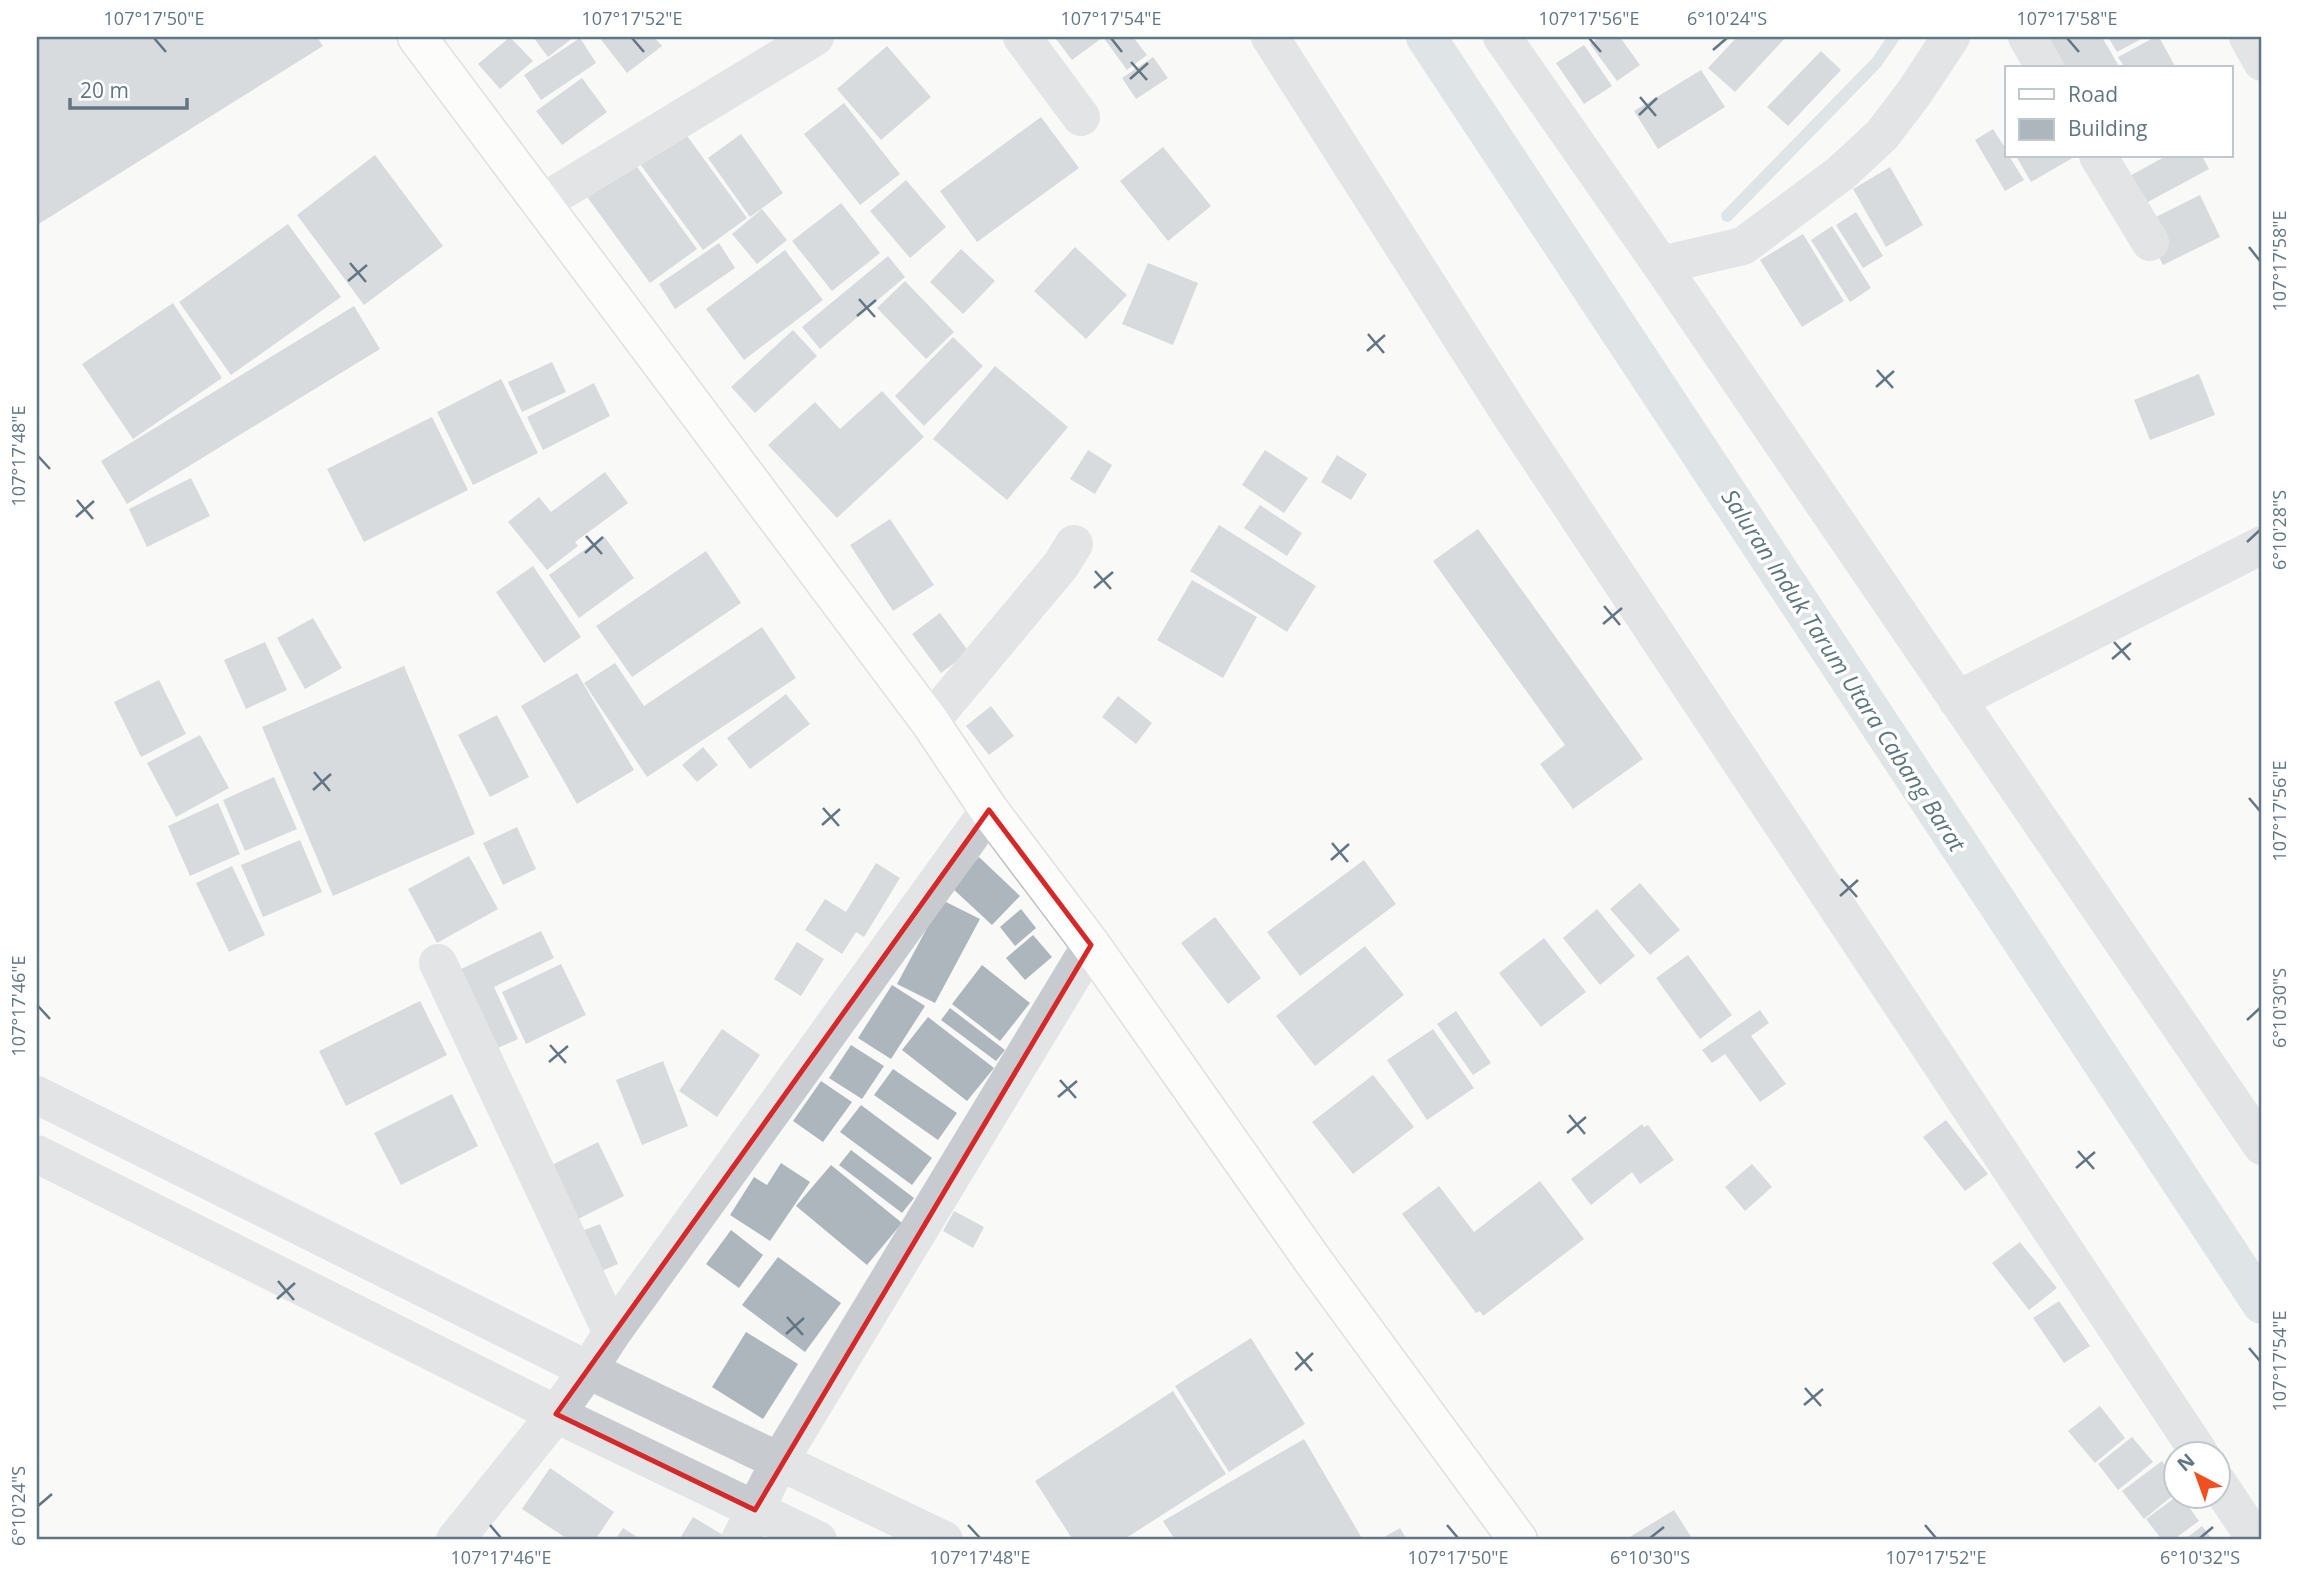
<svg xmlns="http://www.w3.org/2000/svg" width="2299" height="1577" font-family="'Open Sans',sans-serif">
  <rect width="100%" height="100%" fill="#f9f9f7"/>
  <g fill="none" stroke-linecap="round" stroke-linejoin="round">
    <path stroke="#bfcbd0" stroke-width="12" d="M1727 216 1877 62 1894 37"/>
    <path stroke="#bfcbd0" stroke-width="40" d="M1426 37 2262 1304"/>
  </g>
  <path fill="#adb6bc" d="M37 37H317L323 46 37 225Z
    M510 37 533 61 500 89 478 64Z
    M533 37H574L548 57Z
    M599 37H654L662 46 627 73Z
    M1059 37H1101L1102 38 1072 60 1056 39Z
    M1103 37H1133L1147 55 1127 70Z
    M1600 37H1620L1640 65 1617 81 1590 44Z
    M1737 37H1786L1735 92 1708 68Z
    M2044 37H2102L2120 68H2062Z
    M2108 37H2145L2117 52Z
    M2155 37H2159L2176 68H2125L2118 57Z
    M580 38 596 63 541 100 524 75Z
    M1584 45 1612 86 1584 104 1556 63Z
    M887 46 931 97 881 140 837 89Z
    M1821 51 1841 70 1788 126 1767 107Z
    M1153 57 1168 78 1136 99 1122 78Z
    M1701 70 1725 107 1658 149 1634 111Z
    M582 78 607 112 562 145 536 111Z
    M844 103 900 174 860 205 804 134Z
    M1041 117 1079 168 977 242 940 191Z
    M679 125 747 218 703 250 635 157Z
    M1993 129 2007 151V156H2009L2024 180 2005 191 1975 140Z
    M741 134 783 193 750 217 708 158Z
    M1163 147 1211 206 1168 241 1120 181Z
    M375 155 443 246 364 305 297 215Z
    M629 156 697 249 650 283 582 190Z
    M2016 156H2076L2031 182Z
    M2166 156H2202L2209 169 2133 210 2117 183Z
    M1890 167 1923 225 1886 247 1853 189Z
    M906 180 946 227 910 258 870 211Z
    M2200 195 2220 237 2163 265 2142 224Z
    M841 203 880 253 832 291 792 241Z
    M762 209 787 240 757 264 732 234Z
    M1856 212 1883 256 1863 268 1836 225Z
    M288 224 341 297 231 375 179 302Z
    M1832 226 1871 288 1850 302 1811 240Z
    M1803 234 1844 301 1802 327 1760 260Z
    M719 243 735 268 675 309 659 284Z
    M1075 247 1127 295 1086 339 1034 291Z
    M961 249 995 281 963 314 930 282Z
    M785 250 823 300 744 360 706 309Z
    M888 256 905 277 820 349 802 327Z
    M1148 263 1198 283 1173 345 1122 324Z
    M905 281 954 332 926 359 877 308Z
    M173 303 222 378 133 439 82 364Z
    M354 306 380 349 127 504 101 461Z
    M793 330 817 356 755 413 731 387Z
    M953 337 983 366 924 426 895 396Z
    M552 362 566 392 522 412 508 382Z
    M995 366 1068 427 1007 500 933 439Z
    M2199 374 2215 415 2150 440 2134 400Z
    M501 379 538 453 473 485 437 412Z
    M594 383 610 416 543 450 527 417Z
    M882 391 924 437 837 518 768 445 815 402 840 429Z
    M432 417 468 490 364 542 327 469Z
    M1088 450 1112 465 1095 494 1070 479Z
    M1265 450 1308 478 1284 513 1242 485Z
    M1337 455 1367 474 1351 500 1321 482Z
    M605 472 628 503 575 542 578 546 547 570 508 522 539 497 551 512Z
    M191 478 210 516 147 547 129 509Z
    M1260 505 1302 533 1287 556 1244 528Z
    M890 519 934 585 893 611 850 545Z
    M1219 525 1316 586 1287 632 1190 571Z
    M1478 529 1643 759 1573 809 1540 764 1565 745 1433 561Z
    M604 536 634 578 579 618 549 575Z
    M706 551 741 603 632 677 596 626Z
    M533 566 581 637 544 663 496 592Z
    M1192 580 1257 617 1223 678 1157 640Z
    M940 613 969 652 941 673 912 634Z
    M313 618 342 668 305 689 277 638Z
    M762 627 796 678 647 777 584 683 615 663 644 706Z
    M265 642 287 690 246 709 224 660Z
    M404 666 475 834 333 896 262 727Z
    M577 673 634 770 577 804 521 706Z
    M159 680 186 734 141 757 114 702Z
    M786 694 810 724 750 769 727 738Z
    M1118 696 1152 723 1136 744 1102 717Z
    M991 706 1014 736 989 755 966 726Z
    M497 715 529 777 490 797 458 735Z
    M200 735 229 788 176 817 147 763Z
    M703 747 718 765 697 782 682 765Z
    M274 777 297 829 245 851 223 800Z
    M218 803 240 854 190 876 168 826Z
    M517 827 536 869 503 885 483 843Z
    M300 840 322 892 263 917 241 865Z
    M469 856 498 909 437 943 408 889Z
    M979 857 1020 896 992 925 951 887Z
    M1364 860 1396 904 1300 976 1267 932Z
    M876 863 900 878 864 937 856 932 842 954 805 930 825 899 846 912Z
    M232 866 265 935 229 952 196 883Z
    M1640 883 1680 930 1650 955 1610 909Z
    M942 900 980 919 935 1003 897 984Z
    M1021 909 1036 928 1015 946 1000 927Z
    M1597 909 1635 956 1600 985 1563 938Z
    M1215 917 1261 978 1228 1004 1181 943Z
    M541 931 554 958 494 987 518 1039 491 1051 455 972Z
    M1033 935 1052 957 1025 980 1006 958Z
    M1544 938 1586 992 1541 1027 1499 973Z
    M797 942 824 959 801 996 774 979Z
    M1365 946 1404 995 1315 1066 1276 1016Z
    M1688 955 1732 1015 1700 1039 1656 978Z
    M561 964 586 1015 526 1044 502 992Z
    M982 965 1030 1003 1000 1041 952 1004Z
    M892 985 925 1006 891 1059 858 1038Z
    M420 1001 447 1055 346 1106 319 1051Z
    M950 1008 1005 1050 996 1061 941 1020Z
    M1760 1010 1769 1023 1751 1036 1786 1084 1760 1102 1725 1054 1712 1063 1702 1050Z
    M1456 1011 1491 1063 1473 1075 1437 1024Z
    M928 1017 994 1068 967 1101 902 1050Z
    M722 1029 760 1055 717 1117 679 1091Z
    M1433 1029 1474 1088 1427 1120 1387 1060Z
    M851 1045 884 1066 862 1099 829 1078Z
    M663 1061 688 1126 642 1145 616 1080Z
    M893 1069 957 1113 938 1140 874 1095Z
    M1373 1075 1414 1127 1353 1174 1312 1122Z
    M821 1081 852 1102 823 1142 793 1121Z
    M452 1094 478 1146 401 1185 374 1133Z
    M861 1105 932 1158 912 1185 840 1132Z
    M1946 1120 1988 1174 1965 1191 1923 1137Z
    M1642 1124 1644 1127 1648 1125 1674 1160 1640 1184 1632 1172 1591 1205 1571 1179Z
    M598 1142 624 1196 574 1221 548 1167Z
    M851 1150 914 1198 902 1213 839 1165Z
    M781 1163 810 1182 770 1241 730 1215 754 1177 767 1185Z
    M1752 1164 1772 1187 1745 1211 1725 1187Z
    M831 1165 902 1223 867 1265 796 1206Z
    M1540 1181 1584 1239 1483 1316 1480 1311 1476 1313 1402 1214 1439 1186 1474 1232Z
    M954 1211 984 1227 973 1248 943 1231Z
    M600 1224 618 1264 594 1274 576 1233Z
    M731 1230 763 1255 739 1288 706 1264Z
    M2020 1242 2057 1288 2029 1310 1992 1263Z
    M778 1257 841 1303 805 1352 742 1305Z
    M2059 1301 2090 1346 2064 1363 2033 1318Z
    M746 1332 798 1364 763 1419 712 1387Z
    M1251 1338 1305 1424 1229 1472 1175 1386Z
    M1173 1391 1226 1474 1123 1540H1073L1035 1481Z
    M2100 1406 2125 1438 2095 1463 2068 1431Z
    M2132 1437 2153 1462 2118 1490 2098 1464Z
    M1304 1439 1363 1540H1175L1163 1521Z
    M2162 1461 2176 1480V1493L2144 1519 2122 1491Z
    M550 1468 614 1512 595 1540H569L522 1509Z
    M2177 1496H2181L2199 1521 2173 1540H2162L2146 1519Z
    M1674 1510 1693 1540H1625Z
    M693 1517 723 1535 719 1540H679Z
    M2202 1526 2213 1540H2184Z
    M623 1528 642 1540H615Z
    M1400 1528 1407 1540H1379Z"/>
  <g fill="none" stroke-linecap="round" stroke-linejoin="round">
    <defs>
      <path id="major" d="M417 37 930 722 989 810 1091 945 1314 1262 1518 1540"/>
    </defs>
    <use href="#major" stroke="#bcc0c4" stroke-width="41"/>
    <path stroke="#c7cbcf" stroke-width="38" d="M1022 37 1081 117
      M1270 37 1508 411 2200 1454
      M1502 37 1661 265 2262 1146
      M2027 37 2045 68
      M2248 37 2262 62
      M2098 156 2150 242
      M540 204 815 37
      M1661 265 1743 246 1841 173 1882 135 1914 93 1951 37
      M1957 700 2262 545
      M930 722 1061 565 1074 544
      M438 963 612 1333
      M37 1095 588 1370 944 1540
      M37 1154 556 1414 818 1540
      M2218 1483 2256 1540
      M455 1540 556 1414 588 1370 612 1333 989 810
      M740 1540 780 1460 1091 945"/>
    <use href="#major" stroke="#fff" stroke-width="38"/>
  </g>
  <path d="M0 0H2299V1577H0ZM989 810 1091 945 755 1510 556 1414Z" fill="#f9f9f7" fill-opacity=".55" fill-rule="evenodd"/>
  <path fill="none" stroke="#d62828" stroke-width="5" stroke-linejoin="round" d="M989 810 1091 945 755 1510 556 1414Z"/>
  <path fill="none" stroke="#627584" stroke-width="2.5" d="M154 38 166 52M632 38 644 52M1111 38 1122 52M1589 38 1601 52M2067 38 2079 52M1713 50 1727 38M1131 62 1147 80M1130 79 1148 63M1640 97 1656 116M1639 115 1657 98M2249 247 2260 261M350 263 366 282M348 281 367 265M859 299 875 317M857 316 876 300M1368 334 1384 353M1367 351 1385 335M1877 370 1893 388M1876 387 1894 371M38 456 50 469M77 500 93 519M76 517 94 501M586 536 602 554M2247 542 2260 530M585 553 603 537M1095 571 1111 589M1094 588 1113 572M1604 606 1620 625M1603 624 1622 608M2114 642 2130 660M2112 659 2131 643M314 772 330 791M313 790 331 774M2249 798 2260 811M823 808 839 826M822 825 840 809M1332 843 1348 862M1331 860 1349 844M1841 879 1857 897M1840 896 1858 880M38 1006 50 1019M2247 1020 2260 1008M550 1045 566 1063M549 1062 568 1046M1060 1080 1076 1098M1058 1097 1077 1081M1569 1115 1585 1134M1567 1133 1586 1117M2078 1151 2094 1169M2076 1168 2095 1152M278 1281 294 1300M277 1299 295 1283M787 1317 803 1335M786 1334 804 1318M2249 1348 2260 1361M1296 1352 1312 1371M1295 1370 1313 1353M1805 1388 1821 1406M1804 1405 1823 1389M38 1506 52 1494M490 1525 501 1538M968 1525 980 1538M1447 1525 1458 1538M1925 1525 1936 1538M1650 1538 1664 1527M2200 1538 2213 1527"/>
  <g text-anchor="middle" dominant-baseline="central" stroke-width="7" stroke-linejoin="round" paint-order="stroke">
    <g font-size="23" font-style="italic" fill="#5d757e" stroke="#fff">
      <text transform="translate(1844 670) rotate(57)">Saluran Induk Tarum Utara Cabang Barat</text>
    </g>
  </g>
  <rect width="2299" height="1577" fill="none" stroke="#ffffff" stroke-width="77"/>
  <rect x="2005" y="66" width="228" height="91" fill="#ffffff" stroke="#c0c8ce" stroke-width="2"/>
  <rect x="2019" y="89" width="35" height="10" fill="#ffffff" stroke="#c0c8ce" stroke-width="2"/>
  <text x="2068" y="102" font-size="21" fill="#627584">Road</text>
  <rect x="2019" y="119" width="35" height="21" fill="#adb6bc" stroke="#c0c8ce" stroke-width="2"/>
  <text x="2068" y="136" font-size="21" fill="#627584">Building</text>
  <g transform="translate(2197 1475) rotate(319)"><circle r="33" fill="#ffffff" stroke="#c0c8ce" stroke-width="2"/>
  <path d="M0-5L12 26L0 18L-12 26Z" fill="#f04f20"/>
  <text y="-10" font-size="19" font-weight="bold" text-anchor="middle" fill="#627584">N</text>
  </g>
  <path d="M70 98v10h117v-10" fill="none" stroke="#627584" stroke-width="3.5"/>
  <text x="80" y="98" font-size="21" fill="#627584" stroke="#ffffff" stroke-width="5" paint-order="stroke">20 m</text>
  <rect x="38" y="38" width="2222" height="1500" fill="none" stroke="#627584" stroke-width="2.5"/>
  <g font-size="18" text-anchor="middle" fill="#627584">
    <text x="154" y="25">107°17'50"E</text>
    <text x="632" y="25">107°17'52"E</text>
    <text x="1111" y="25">107°17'54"E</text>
    <text x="1589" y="25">107°17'56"E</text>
    <text x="1727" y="25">6°10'24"S</text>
    <text x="2067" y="25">107°17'58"E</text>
    <text transform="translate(2280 261) rotate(-90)" y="6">107°17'58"E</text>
    <text transform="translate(19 456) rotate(-90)" y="6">107°17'48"E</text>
    <text transform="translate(2280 530) rotate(-90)" y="6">6°10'28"S</text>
    <text transform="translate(2280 811) rotate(-90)" y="6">107°17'56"E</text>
    <text transform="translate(19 1006) rotate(-90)" y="6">107°17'46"E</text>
    <text transform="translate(2280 1008) rotate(-90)" y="6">6°10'30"S</text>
    <text transform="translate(2280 1361) rotate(-90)" y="6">107°17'54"E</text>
    <text transform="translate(19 1506) rotate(-90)" y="6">6°10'24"S</text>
    <text x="501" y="1564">107°17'46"E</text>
    <text x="980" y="1564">107°17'48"E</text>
    <text x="1458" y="1564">107°17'50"E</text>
    <text x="1650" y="1564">6°10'30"S</text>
    <text x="1936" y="1564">107°17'52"E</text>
    <text x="2200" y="1564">6°10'32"S</text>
  </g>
</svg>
